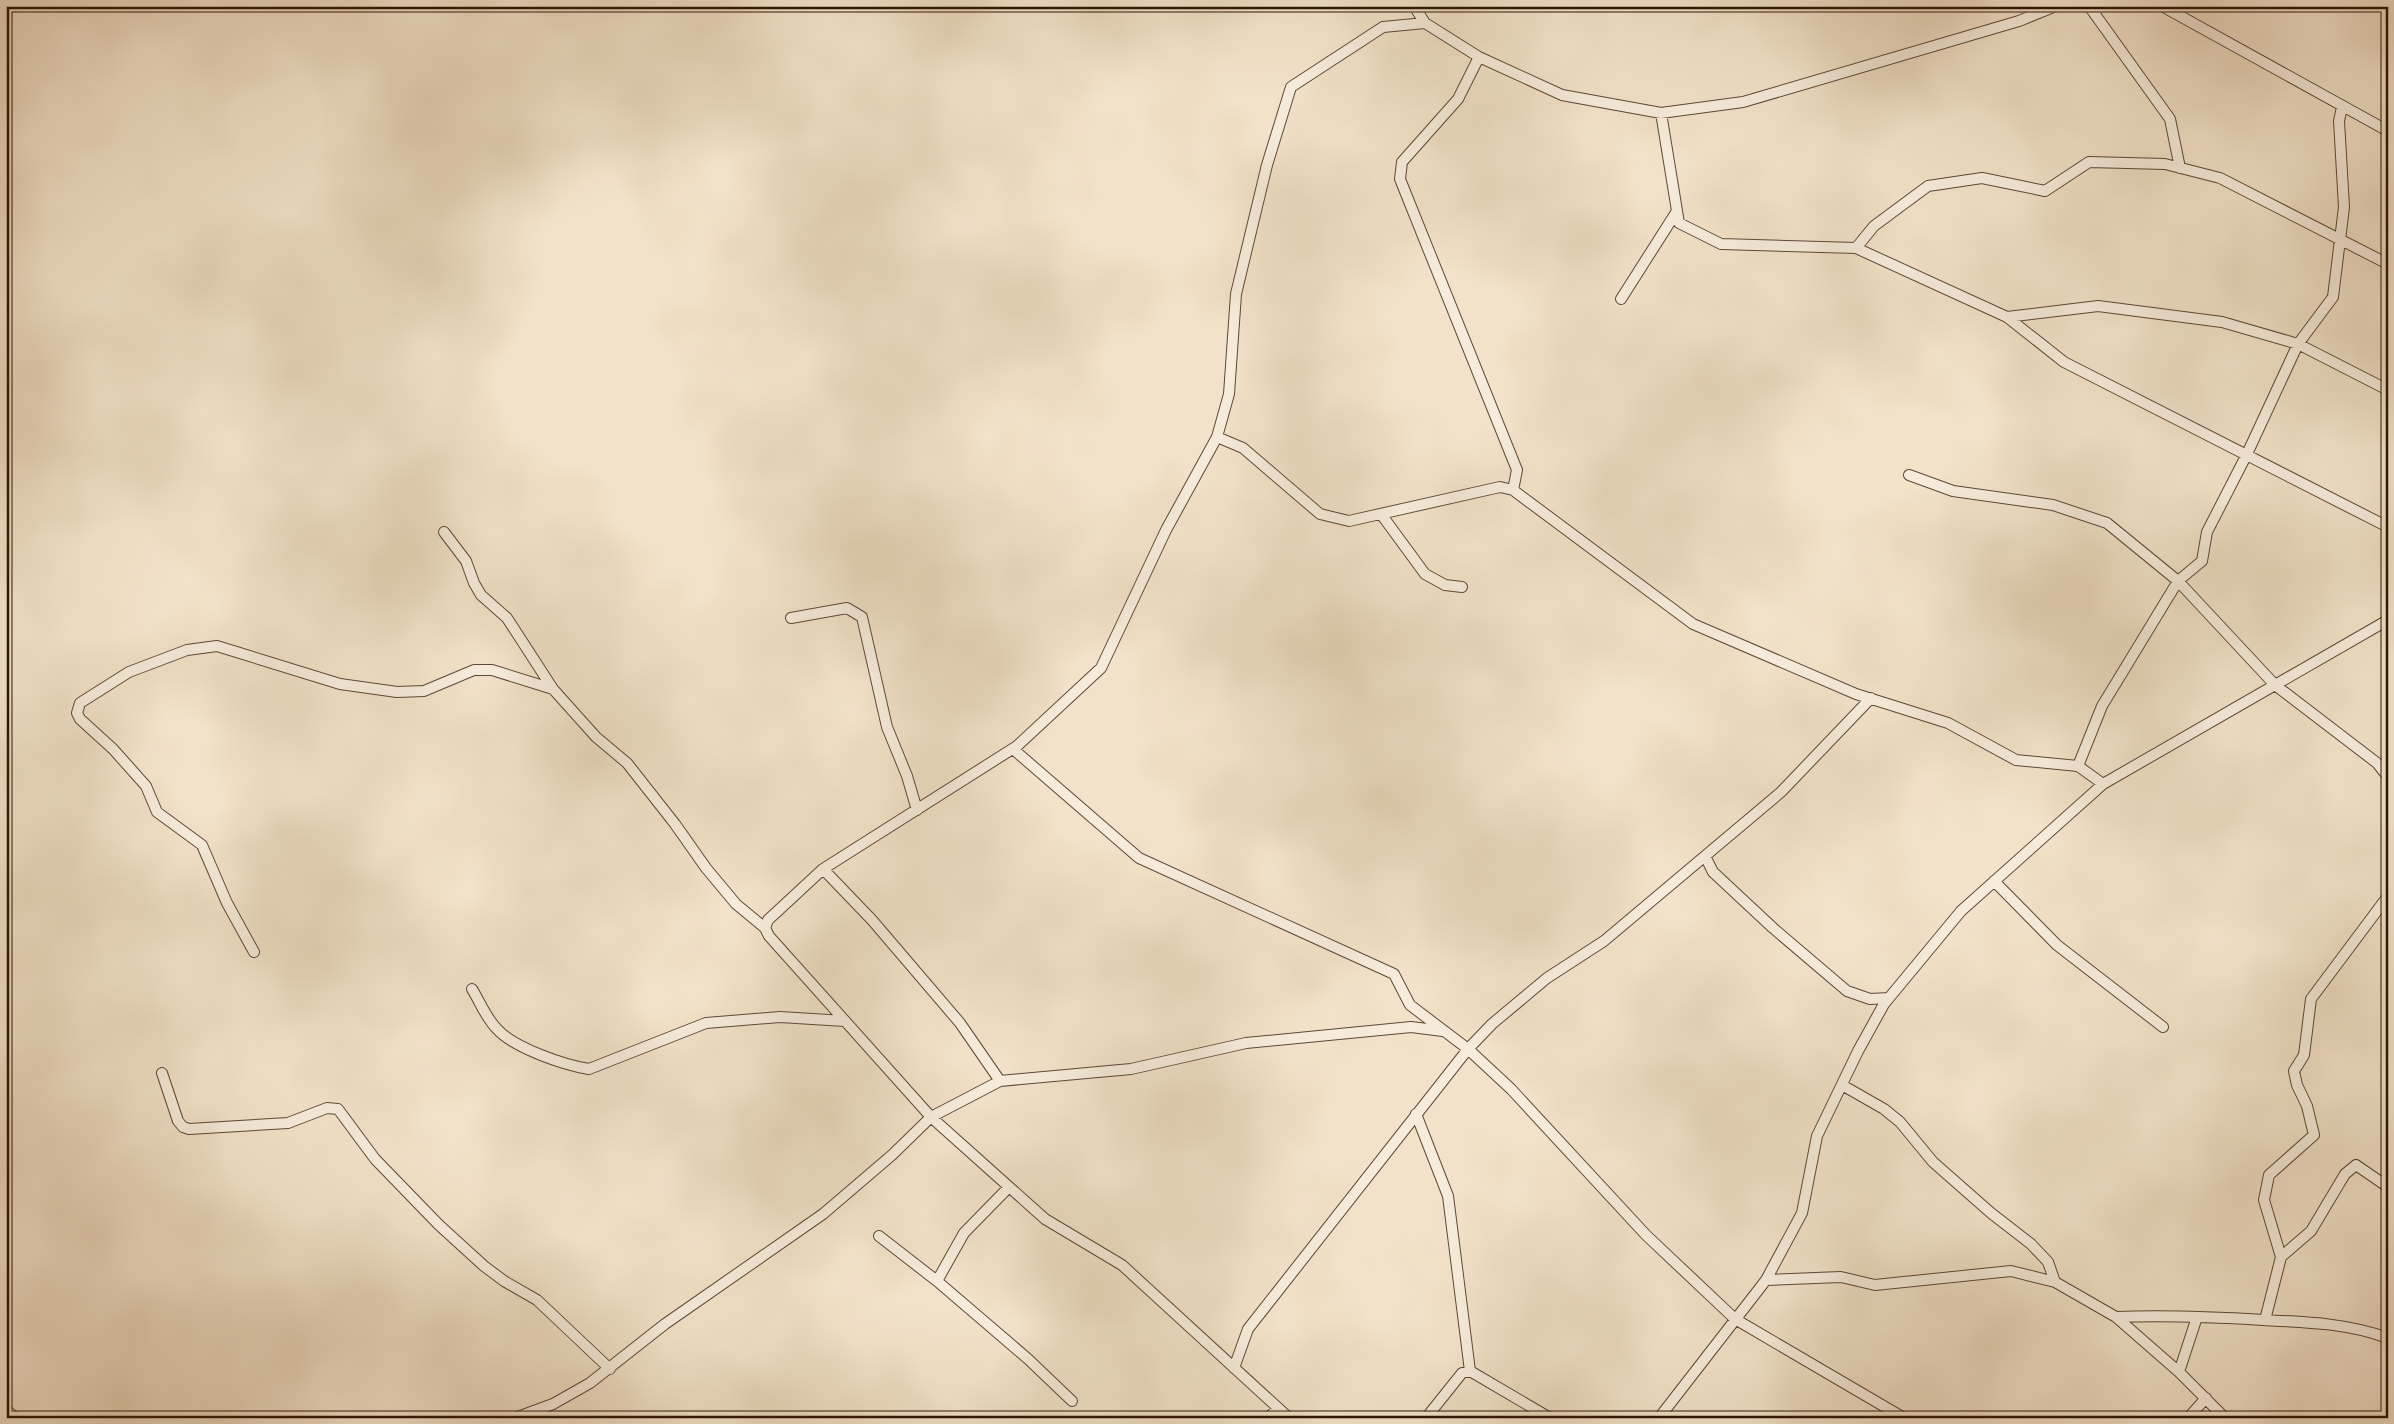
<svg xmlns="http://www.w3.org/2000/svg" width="2394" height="1424" font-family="'IM FELL DW Pica',serif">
  <rect width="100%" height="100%" fill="#f2e2c9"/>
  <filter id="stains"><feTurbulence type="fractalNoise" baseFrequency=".004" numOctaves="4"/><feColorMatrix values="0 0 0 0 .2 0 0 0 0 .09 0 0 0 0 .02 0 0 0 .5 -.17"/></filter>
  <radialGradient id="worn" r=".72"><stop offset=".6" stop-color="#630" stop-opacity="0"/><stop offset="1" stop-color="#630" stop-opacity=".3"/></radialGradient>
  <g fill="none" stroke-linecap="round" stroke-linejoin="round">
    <defs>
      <path id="street" d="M1414 6 1425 23
        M2089 6 2170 119 2180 168
        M2162 6 2388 131
        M1479 57 1458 99 1402 162 1400 179 1517 470 1513 490
        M1661 113 1679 223 1721 244 1856 248 2007 317 2064 362 2388 527
        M1856 248 1874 226 1928 186 1982 178 2045 191 2089 162 2165 164 2220 178 2388 264
        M1621 299 1677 211
        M2007 317 2098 306 2222 322 2298 344 2388 390
        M1217 437 1243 448 1320 514 1349 521 1500 487 1513 490 1693 624 1856 694 1948 723 2016 760 2078 766 2103 784
        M1909 475 1953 491 2053 505 2107 523 2178 581 2275 685 2377 763 2388 777
        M1381 514 1425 574 1445 585 1462 587
        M444 532 466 561 474 583 481 595 507 618 553 689 596 737 627 763 675 824 706 868 736 904 765 928
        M791 618 847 608 862 617 887 727 907 776 917 810
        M1013 749 1139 858 1394 974 1410 1005 1468 1049 1511 1089 1646 1235 1735 1319 1904 1418
        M2078 766 2102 706 2178 581 2202 561 2207 532 2247 454 2298 344 2333 297 2344 207 2339 121 2342 107
        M1705 856 1713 872 1773 928 1847 991 1870 999 1889 998
        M823 869 872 920 960 1023 1000 1081
        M1994 881 2057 945 2163 1027
        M254 952 227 903 202 845 157 812 146 786 113 749 80 719 77 713 80 703 129 672 187 650 217 646 340 684 397 692 424 691 474 670H492L553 689
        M472 989C480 1002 486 1018 497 1029 514 1048 564 1065 589 1069L706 1023 780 1017 845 1021
        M162 1073 178 1121 183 1127 189 1129 288 1123 327 1108 338 1109 375 1159 439 1225 484 1266 504 1281 537 1300 610 1369
        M1842 1085 1884 1109 1900 1122 1933 1162 1991 1213 2031 1244 2048 1262 2055 1282
        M1416 1114 1448 1196 1470 1371 1550 1418
        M879 1236 937 1281 964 1233 1009 1187
        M2281 1257 2311 1231 2345 1174 2356 1165 2388 1187
        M1766 1280 1841 1277 1875 1285 2011 1271 2055 1282 2116 1317 2179 1372 2225 1418
        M937 1281 1028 1359 1072 1401
        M2116 1317C2165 1315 2214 1317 2263 1320 2305 1322 2347 1323 2388 1338
        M2265 1320 2281 1257 2264 1200 2269 1175 2314 1135 2307 1106 2297 1085 2294 1071 2304 1055 2311 999 2388 896
        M1234 1368 1248 1329 1468 1049 1492 1024 1547 978 1604 941 1781 792 1871 698
        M2179 1372 2197 1317
        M6 1409 15 1418
        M515 1418 553 1404 590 1383 665 1324 823 1214 892 1155 931 1117 1000 1081 1131 1069 1246 1043 1411 1027 1443 1031
        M1268 1418 1278 1408
        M1289 1418 1122 1265 1045 1219 931 1117 769 936 765 928 768 920 823 869 1017 746 1101 668 1166 530 1217 437 1229 394 1236 294 1267 165 1291 87 1383 27 1425 23 1479 57 1562 95 1661 113 1743 102 2019 21 2056 6
        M1426 1418 1462 1373 1470 1371
        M1659 1418 1766 1280 1802 1213 1817 1136 1858 1051 1884 1004 1961 911 2103 784 2388 620
        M2188 1418 2206 1398"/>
    </defs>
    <use href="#street" stroke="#5e4836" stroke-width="12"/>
    <use href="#street" stroke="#f7ecdc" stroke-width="10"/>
  </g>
  <rect width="2394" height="1424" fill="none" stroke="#f2e2c9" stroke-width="25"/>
  <rect x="8" y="8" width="2379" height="1409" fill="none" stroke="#2d1405" stroke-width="2.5"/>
  <rect x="12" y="12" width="2369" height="1399" fill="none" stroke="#2d1405"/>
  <rect width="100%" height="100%" filter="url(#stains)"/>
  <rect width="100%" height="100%" fill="url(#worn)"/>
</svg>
